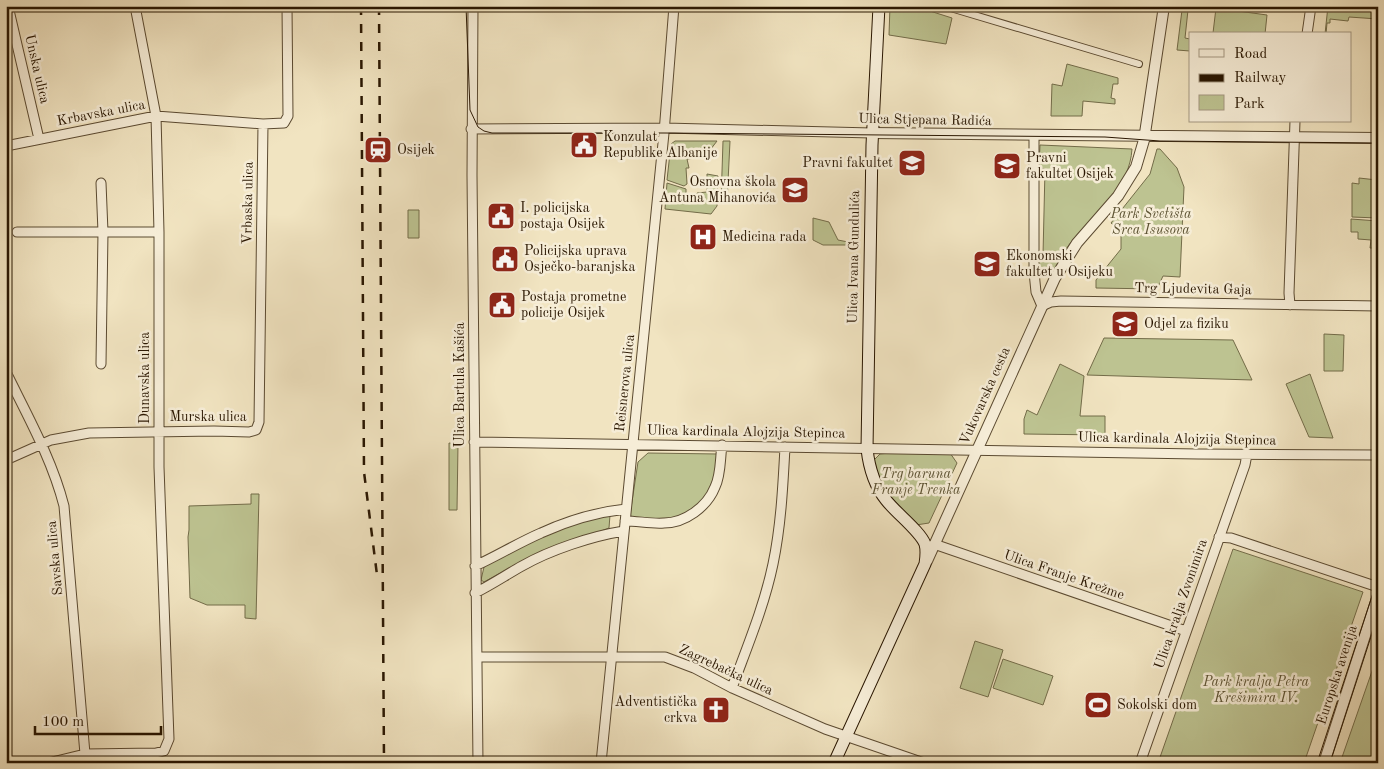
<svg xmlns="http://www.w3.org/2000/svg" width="1384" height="769" font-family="'Old Standard TT',serif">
  <rect width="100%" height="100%" fill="#f1e4c1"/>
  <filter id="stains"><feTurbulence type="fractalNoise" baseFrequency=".004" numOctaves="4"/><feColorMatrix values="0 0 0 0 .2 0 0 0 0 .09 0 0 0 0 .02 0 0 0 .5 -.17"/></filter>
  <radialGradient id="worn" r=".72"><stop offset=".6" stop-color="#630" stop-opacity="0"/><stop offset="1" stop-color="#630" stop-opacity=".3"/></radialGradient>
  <path fill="#bdc391" stroke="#736c49" d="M890 6H914L952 18 946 44 889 35Z
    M1328 6H1358V10L1365 11 1366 6H1376L1375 13H1378V19L1349 17 1348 21 1330 19V23H1327L1326 34H1325Z
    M1216 8 1267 15 1265 34 1213 33Z
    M1182 10H1188L1185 38 1190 39V51L1177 50Z
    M1067 64 1118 78V84H1113L1111 98 1115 99V104L1083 101 1082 116H1051L1052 84 1062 86Z
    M675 141H717L704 158H703L702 155H698L697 158 687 159 689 168H686L687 184 684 186 667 180 671 144Z
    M723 141H730L727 203 721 202Z
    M1040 145 1132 149C1130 185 1100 210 1077 235 1066 247 1059 260 1052 274L1037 268V255H1043L1045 169 1039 168Z
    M1157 149H1160L1177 168 1184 187 1180 277 1163 276 1157 289 1096 288V280L1121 249V231L1111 223 1150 174Z
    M1378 169V218L1352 217V183L1359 184V178L1377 180Z
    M707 174 718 176 717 206 711 214 665 209 667 183 686 189V197L697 196V193L707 192V187H710V180H707Z
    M408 210H419V238H408Z
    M813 218 829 222 838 240 848 242V245H823L813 240Z
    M1351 219 1378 221V248H1370L1371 240 1358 239V232H1351Z
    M1324 334 1344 335 1343 371H1324Z
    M1104 338 1233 340 1252 380 1087 375Z
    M1060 364 1084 376 1080 416H1105V435L1024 434V419L1027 410 1037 415Z
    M1310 374 1333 438 1309 437 1286 384Z
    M449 443 458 444 457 510H449Z
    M648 453 718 454C717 462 717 470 716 478 711 500 689 515 668 520 658 523 646 520 636 520L630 515 638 462Z
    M890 453H950L957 463 929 523 916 525 881 486 873 461 880 454Z
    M251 494H259L256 619 245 618V605H207L190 598 188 537 189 530V506L251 504Z
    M610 515 609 528 528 558 484 582 481 580 484 567C525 542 563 525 610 515Z
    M1233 549 1363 592 1304 763H1158Z
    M975 641 1003 650 988 697 960 688Z
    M1378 654V763H1340Z
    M1003 659 1053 676 1043 705 993 688Z"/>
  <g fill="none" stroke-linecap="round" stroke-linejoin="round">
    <defs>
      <path id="pedestrian" d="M944 6 1139 64"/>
      <path id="minor" d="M8 6 39 139
        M473 6 472 175 478 763
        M1307 34 1311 6
        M471 129 665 128 872 133
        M1034 135V272L1036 292 1042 306 1051 302 1061 301 1378 306
        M6 146 156 116 263 124 284 123 288 116 287 6
        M101 183 103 232 101 364
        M17 232H159
        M1290 305 1289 293 1295 121
        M6 372C27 415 52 459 64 506L85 754
        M474 442 1198 454 1378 455
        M6 460 51 440 89 433 214 431 249 432 256 430 259 422 263 124
        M625 521C638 521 651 524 664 523 685 523 707 507 715 487 721 475 720 459 722 445
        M1219 537 1231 538 1378 587
        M934 544 1186 631
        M475 566C497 556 518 543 541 533 567 521 598 512 626 509
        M475 593C491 585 506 575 522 566 550 550 592 536 624 531
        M477 657H665L694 668 732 688 825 729 924 763
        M732 688C747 647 764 607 773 564 781 526 783 485 785 447
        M48 763 85 754 156 753 164 751 169 739 159 467V232L156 116 135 6
        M601 763 664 133 674 6
        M1140 763 1245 465 1247 454"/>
      <path id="tertiary" d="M872 133 1378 138
        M927 561 1055 278 1077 243 1118 196 1136 167 1144 140 1164 6
        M1324 763 1378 595"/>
      <path id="secondary" d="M834 763 925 564C926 557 927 551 925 544 920 531 896 513 886 500 874 485 869 467 867 449L872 145 879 6"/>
    </defs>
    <use href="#pedestrian" stroke="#5b4a31" stroke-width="8"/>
    <use href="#minor" stroke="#5b4a31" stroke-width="11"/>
    <use href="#tertiary" stroke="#5b4a31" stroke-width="12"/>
    <use href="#secondary" stroke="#291601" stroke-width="13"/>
    <use href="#pedestrian" stroke="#f6edd7" stroke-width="6"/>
    <use href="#minor" stroke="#f6edd7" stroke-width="9"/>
    <use href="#tertiary" stroke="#f6edd7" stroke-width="10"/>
    <use href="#secondary" stroke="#f6edd7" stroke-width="11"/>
    <path stroke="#291601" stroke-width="1" d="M466 6 470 110 478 127 484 131 492 133H664L1105 137 1160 141 1378 143
      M1317 763 1378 578
      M1330 763 1378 615"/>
    <path stroke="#291601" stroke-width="2.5" stroke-dasharray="9 9" stroke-linecap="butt" d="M361 6 364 472 377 575
      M379 6 384 763"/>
  </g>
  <defs>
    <symbol id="civic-square" viewBox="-11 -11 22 22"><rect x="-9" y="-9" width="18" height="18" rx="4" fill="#8f2418" stroke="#f6edd7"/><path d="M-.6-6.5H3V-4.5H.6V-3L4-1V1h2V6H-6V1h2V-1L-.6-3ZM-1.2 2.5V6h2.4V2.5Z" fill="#fff"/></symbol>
    <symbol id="station-square" viewBox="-11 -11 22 22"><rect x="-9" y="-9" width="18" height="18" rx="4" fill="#8f2418" stroke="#f6edd7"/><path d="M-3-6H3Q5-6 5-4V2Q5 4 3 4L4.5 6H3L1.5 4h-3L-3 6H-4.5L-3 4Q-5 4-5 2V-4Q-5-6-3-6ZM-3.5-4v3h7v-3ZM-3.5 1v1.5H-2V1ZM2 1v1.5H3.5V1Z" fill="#fff"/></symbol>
    <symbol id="university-square" viewBox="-11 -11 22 22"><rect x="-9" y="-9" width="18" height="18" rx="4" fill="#8f2418" stroke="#f6edd7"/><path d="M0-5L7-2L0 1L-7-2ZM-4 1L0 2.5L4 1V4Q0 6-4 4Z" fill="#fff"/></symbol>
    <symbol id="school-square" viewBox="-11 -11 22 22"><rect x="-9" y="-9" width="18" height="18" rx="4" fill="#8f2418" stroke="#f6edd7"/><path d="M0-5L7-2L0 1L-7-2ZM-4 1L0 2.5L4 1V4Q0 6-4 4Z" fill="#fff"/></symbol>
    <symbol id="hospital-square" viewBox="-11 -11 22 22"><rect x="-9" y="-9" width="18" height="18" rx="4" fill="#8f2418" stroke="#f6edd7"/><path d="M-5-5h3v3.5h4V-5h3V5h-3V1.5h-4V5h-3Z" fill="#fff"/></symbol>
    <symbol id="stadium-square" viewBox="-11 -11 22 22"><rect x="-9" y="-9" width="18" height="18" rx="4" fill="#8f2418" stroke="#f6edd7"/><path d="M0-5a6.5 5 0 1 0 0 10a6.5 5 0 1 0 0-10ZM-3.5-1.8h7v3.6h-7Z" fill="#fff"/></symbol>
    <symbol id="church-square" viewBox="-11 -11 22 22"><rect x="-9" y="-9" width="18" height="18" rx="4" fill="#8f2418" stroke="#f6edd7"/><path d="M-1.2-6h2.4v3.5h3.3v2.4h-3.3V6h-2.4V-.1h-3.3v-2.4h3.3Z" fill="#fff"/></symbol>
  </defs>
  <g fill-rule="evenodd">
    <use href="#civic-square" x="568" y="129" width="32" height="32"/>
    <use href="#station-square" x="362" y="134" width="32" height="32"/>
    <use href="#university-square" x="896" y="147" width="32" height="32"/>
    <use href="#university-square" x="991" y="150" width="32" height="32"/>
    <use href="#school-square" x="779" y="174" width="32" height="32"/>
    <use href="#civic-square" x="485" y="200" width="32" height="32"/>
    <use href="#hospital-square" x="687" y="221" width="32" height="32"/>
    <use href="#civic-square" x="489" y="243" width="32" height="32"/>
    <use href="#university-square" x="971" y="248" width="32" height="32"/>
    <use href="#civic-square" x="486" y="289" width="32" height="32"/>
    <use href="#university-square" x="1109" y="308" width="32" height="32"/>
    <use href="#stadium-square" x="1082" y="689" width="32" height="32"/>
    <use href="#church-square" x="700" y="694" width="32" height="32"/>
  </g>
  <g text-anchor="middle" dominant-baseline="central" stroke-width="5" stroke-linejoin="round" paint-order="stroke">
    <g font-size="14" fill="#291601" stroke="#f6edd7">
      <text transform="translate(37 69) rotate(77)">Unska ulica</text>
      <text transform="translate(101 113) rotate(-11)">Krbavska ulica</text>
      <text transform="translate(925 120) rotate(1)">Ulica Stjepana Radića</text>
      <text transform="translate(248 203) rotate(-89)">Vrbaska ulica</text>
      <text transform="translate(854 257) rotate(-89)">Ulica Ivana Gundulića</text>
      <text transform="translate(1193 289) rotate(1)">Trg Ljudevita Gaja</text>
      <text transform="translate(145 378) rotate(-90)">Dunavska ulica</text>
      <text transform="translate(625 383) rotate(-84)">Reisnerova ulica</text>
      <text transform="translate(460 385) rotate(-90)">Ulica Bartula Kašića</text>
      <text transform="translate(985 396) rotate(-66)">Vukovarska cesta</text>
      <text x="208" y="417">Murska ulica</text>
      <text transform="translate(746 432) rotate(1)">Ulica kardinala Alojzija Stepinca</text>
      <text transform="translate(1177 439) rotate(1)">Ulica kardinala Alojzija Stepinca</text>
      <text transform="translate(55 558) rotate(-95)">Savska ulica</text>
      <text transform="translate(1064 575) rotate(19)">Ulica Franje Krežme</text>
      <text transform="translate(1181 604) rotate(-71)">Ulica kralja Zvonimira</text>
      <text transform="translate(726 670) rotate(25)">Zagrebačka ulica</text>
      <text transform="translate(1337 675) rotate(-72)">Europska avenija</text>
    </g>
    <g font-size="14" fill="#291601" stroke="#f6edd7" text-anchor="start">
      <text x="603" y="137">Konzulat<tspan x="603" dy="16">Republike Albanije</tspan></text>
      <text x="397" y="150">Osijek</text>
      <text x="1026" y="158">Pravni<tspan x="1026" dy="16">fakultet Osijek</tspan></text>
      <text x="893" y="163" text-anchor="end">Pravni fakultet</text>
      <text x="776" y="182" text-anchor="end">Osnovna škola<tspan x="776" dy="16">Antuna Mihanovića</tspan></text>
      <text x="520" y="208">I. policijska<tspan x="520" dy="16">postaja Osijek</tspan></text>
      <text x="722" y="237">Medicina rada</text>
      <text x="524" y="251">Policijska uprava<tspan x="524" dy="16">Osječko-baranjska</tspan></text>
      <text x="1006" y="256">Ekonomski<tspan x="1006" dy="16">fakultet u Osijeku</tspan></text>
      <text x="521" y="297">Postaja prometne<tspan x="521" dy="16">policije Osijek</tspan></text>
      <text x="1144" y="324">Odjel za fiziku</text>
      <text x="697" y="702" text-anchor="end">Adventistička<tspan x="697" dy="16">crkva</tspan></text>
      <text x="1117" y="705">Sokolski dom</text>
    </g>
    <g font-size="14" font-style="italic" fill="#5d5333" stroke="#f6edd7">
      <text x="1151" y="214">Park Svetišta<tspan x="1151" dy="16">Srca Isusova</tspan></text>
      <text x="916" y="474">Trg baruna<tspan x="916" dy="16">Franje Trenka</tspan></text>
      <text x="1256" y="682">Park kralja Petra<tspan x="1256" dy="16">Krešimira IV.</tspan></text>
    </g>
  </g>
  <rect width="1384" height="769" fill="none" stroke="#f1e4c1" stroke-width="25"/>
  <rect x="8" y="8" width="1369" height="754" fill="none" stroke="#291601" stroke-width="2.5"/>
  <rect x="12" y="12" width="1359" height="744" fill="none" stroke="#291601"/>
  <rect x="1189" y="32" width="162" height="90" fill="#f6edd7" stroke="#a49781"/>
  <rect x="1199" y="49" width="25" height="8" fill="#f6edd7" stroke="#a49781"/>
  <text x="1234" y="58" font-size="15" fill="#291601">Road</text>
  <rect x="1199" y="74" width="25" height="8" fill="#291601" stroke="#a49781"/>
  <text x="1234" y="82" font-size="15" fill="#291601">Railway</text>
  <rect x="1199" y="95" width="25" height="15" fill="#bdc391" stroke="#a49781"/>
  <text x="1234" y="108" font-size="15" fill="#291601">Park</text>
  <path d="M35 726v8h126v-8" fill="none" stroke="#291601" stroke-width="2.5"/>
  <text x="42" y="726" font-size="15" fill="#291601" stroke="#f6edd7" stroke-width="4" paint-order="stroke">100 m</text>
  <rect width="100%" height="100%" filter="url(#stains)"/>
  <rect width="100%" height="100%" fill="url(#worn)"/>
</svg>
